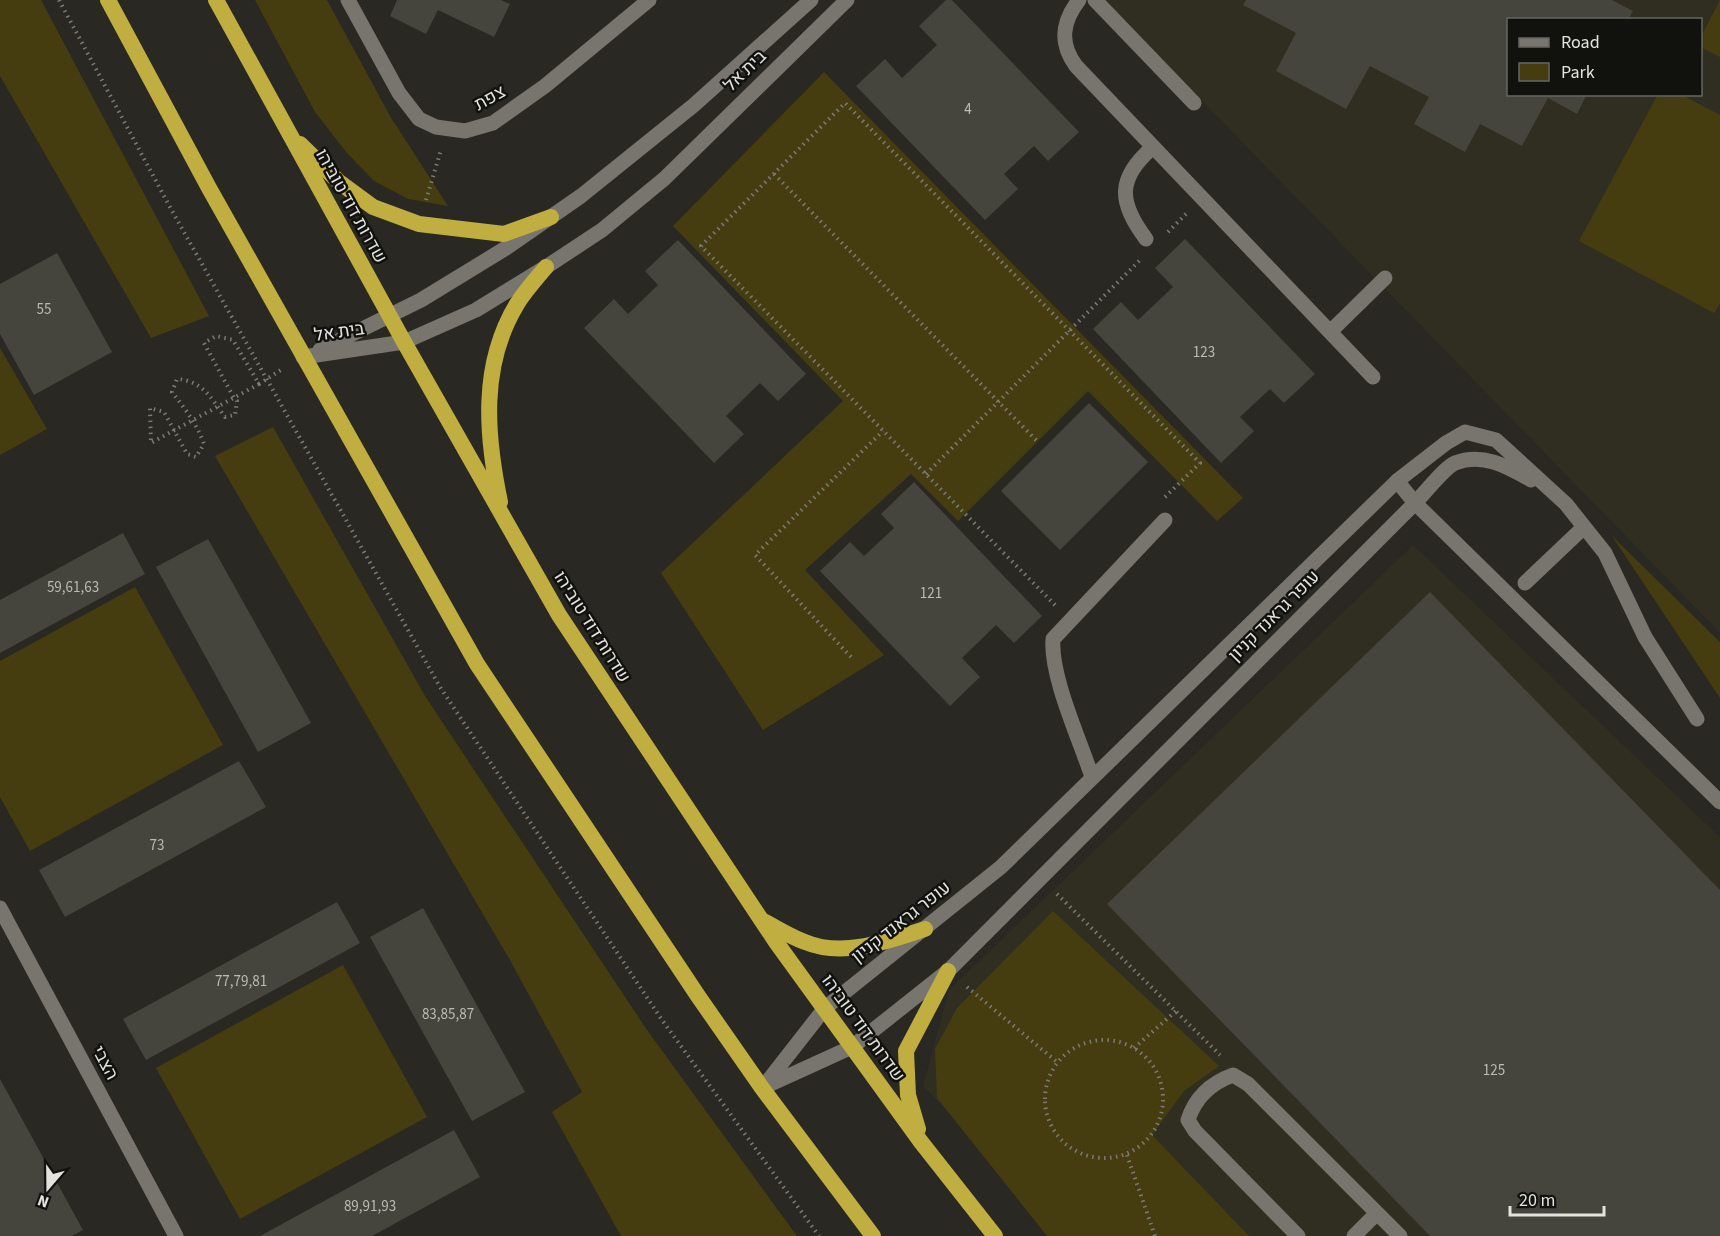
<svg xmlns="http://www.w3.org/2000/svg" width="1720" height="1236" font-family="'Source Sans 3',Heebo,sans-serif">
  <rect width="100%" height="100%" fill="#292822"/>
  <path fill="#302e21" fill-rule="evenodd" d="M1104 0H1720V633ZM1508 20H1700V94H1508Z
    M1413 545 1720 837V1236H1068L923 1086 949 990Z"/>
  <path fill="#453d10" d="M0 0H41L209 316 151 338 0 76Z
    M255 0H327L390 116 448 206 408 199 374 181 347 153 315 112Z
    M1720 0V57L1700 47 1701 37Z
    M824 72 1243 498 1217 521 1088 391 958 521 911 474 805 570 884 655 763 730 661 573 843 401 673 226Z
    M1658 94 1682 95 1720 115V303L1714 313 1579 241Z
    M0 348 47 429 0 455Z
    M273 427 425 696 647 1030 797 1236H621L552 1112 582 1092 511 962 215 456Z
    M1612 536 1720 642V698Z
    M135 587 223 745 30 851 0 797V661Z
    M1053 911 1219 1066 1184 1091 1152 1135 1249 1236H1047L937 1098 935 1049 957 1008Z
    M343 965 427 1117 240 1219 156 1068Z"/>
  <path fill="#45443d" d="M397 0H501L510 4 494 37 438 10 426 34 390 16Z
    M946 0H952L1079 132 1048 161 1034 146 1004 174 1018 189 985 220 856 86 885 59 902 78 937 45 919 26Z
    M1246 0H1612L1633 11 1628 20H1508V94H1587L1577 114 1548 98 1522 146 1480 124 1465 152 1414 124 1429 97 1370 66 1346 109 1276 71 1296 33 1243 5Z
    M1185 239 1315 374 1284 403 1270 389 1240 417 1254 431 1221 463 1093 329 1121 302 1138 320 1173 287 1155 268Z
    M678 240 806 374 778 401 760 383 726 416 744 434 714 463 584 328 614 299 628 314 658 285 645 271Z
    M57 253 112 352 34 395 0 334V284Z
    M1089 403 1148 462 1060 550 1001 491Z
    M914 482 1042 616 1014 643 996 625 962 658 980 677 950 706 820 571 850 542 864 556 894 528 881 514Z
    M123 533 145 574 0 653V600Z
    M208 539 311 723 258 752 156 567Z
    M1430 592 1720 890V1236H1430L1107 904Z
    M239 761 266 807 65 917 39 870Z
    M337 902 360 943 146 1060 123 1019Z
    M423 908 525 1092 472 1121 370 937Z
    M0 1079 83 1230 72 1236H0Z
    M454 1130 480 1177 372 1236H260Z"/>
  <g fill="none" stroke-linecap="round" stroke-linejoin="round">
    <path stroke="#7c7b75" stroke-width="4" stroke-dasharray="1.5 4.5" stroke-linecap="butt" d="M59 0 171 209 440 687 662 1020 819 1236
      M774 174 1037 441
      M426 200 441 150
      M1168 232 1186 214
      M259 384C223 404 187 423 151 443L150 408 164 412 187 454 196 457 204 444C197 424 185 409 172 392L177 379C203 381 211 398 225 417L235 415 237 401 234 398 204 343 216 336 233 340 259 384 284 368
      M926 474 1140 260
      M1055 605 701 246 845 103 1200 463 1165 497
      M851 657 755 555 883 431
      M1057 894 1220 1055
      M967 987 1057 1062
      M1045 1099a59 59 0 1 1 118 0a59 59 0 1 1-118 0Z
      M1134 1048 1176 1011
      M1127 1155 1155 1236"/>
    <path stroke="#77756d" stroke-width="15" d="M1079 0C1062 22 1059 43 1076 66L1373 377
      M1095 0 1194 103
      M1146 239C1118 202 1117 178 1153 147
      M1330 332 1385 278
      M1415 503C1424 494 1445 467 1455 463 1483 452 1508 467 1531 480
      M1525 583 1584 527
      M1697 719 1645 637 1605 553 1566 504 1496 440 1465 432 1446 443 1397 481 1415 503 1720 802
      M1092 777C1080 740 1050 676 1053 639L1165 520
      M1298 1236 1195 1131 1188 1120C1195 1098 1211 1083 1233 1075L1248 1084 1400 1236
      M1354 1236 1377 1213"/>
    <path stroke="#77756d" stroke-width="15" d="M348 0 399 93 419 119 436 127 465 131 493 123 545 86 649 0
      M0 908 176 1236
      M764 1086 825 1008 1001 867 1397 481
      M762 1088 852 1047 948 971 1415 503"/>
    <path stroke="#77756d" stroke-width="15" d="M320 350 421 300 506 248 581 196 694 105 811 0
      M303 357 404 342 476 310 546 267 602 230 664 179 847 0"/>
    <path stroke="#c0ae40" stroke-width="16" d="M108 0 209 188 477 664 698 996 762 1088 873 1236
      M216 0 404 342 559 615 776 942 921 1142 995 1236
      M300 144 339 182 373 207 419 224 504 234 551 217
      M500 502C486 435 480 365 517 304 525 291 536 279 546 267
      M763 921C777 928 791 937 805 942 843 958 888 941 925 929
      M918 1129 908 1095 906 1051 948 971"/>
  </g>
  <g text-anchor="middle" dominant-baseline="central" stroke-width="5" stroke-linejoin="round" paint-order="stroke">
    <g font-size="15" fill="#bcbab6">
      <text x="968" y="109">4</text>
      <text x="44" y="309">55</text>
      <text x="1204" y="352">123</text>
      <text x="73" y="587">59,61,63</text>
      <text x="931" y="593">121</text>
      <text x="157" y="845">73</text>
      <text x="241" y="981">77,79,81</text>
      <text x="448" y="1014">83,85,87</text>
      <text x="1494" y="1070">125</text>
      <text x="370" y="1206">89,91,93</text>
    </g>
    <g font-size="18" fill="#e3e2de" stroke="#11110e">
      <text transform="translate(745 71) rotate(-44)">בית אל</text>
      <text transform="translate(490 98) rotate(-29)">צפת</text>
      <text transform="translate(351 206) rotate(61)">שדרות דוד טוביהו</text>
      <text transform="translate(339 332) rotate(-8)">בית אל</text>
      <text transform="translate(1274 616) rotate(-45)">עופר גראנד קניון</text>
      <text transform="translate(592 627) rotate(58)">שדרות דוד טוביהו</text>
      <text transform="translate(901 922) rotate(-38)">עופר גראנד קניון</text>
      <text transform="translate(863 1028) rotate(54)">שדרות דוד טוביהו</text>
      <text transform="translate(105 1063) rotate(62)">הצבי</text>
    </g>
  </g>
  <rect x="1507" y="18" width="195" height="78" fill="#11110e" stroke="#656561" stroke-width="1.5"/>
  <rect x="1519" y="38" width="30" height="9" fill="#77756d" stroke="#656561" stroke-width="1.5"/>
  <text x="1561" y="48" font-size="18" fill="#e3e2de">Road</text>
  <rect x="1519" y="63" width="30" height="18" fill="#453d10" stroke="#656561" stroke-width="1.5"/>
  <text x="1561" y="78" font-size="18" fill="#e3e2de">Park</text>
  <g transform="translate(48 1188) rotate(200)" stroke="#11110e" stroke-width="4.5" paint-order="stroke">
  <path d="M0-4.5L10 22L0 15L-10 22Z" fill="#e3e2de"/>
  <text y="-9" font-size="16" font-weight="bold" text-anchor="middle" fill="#e3e2de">N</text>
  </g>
  <path d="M1510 1206v9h94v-9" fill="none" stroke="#e3e2de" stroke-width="3"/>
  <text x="1519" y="1206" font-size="18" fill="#e3e2de" stroke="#11110e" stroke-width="4.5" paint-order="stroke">20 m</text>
</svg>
